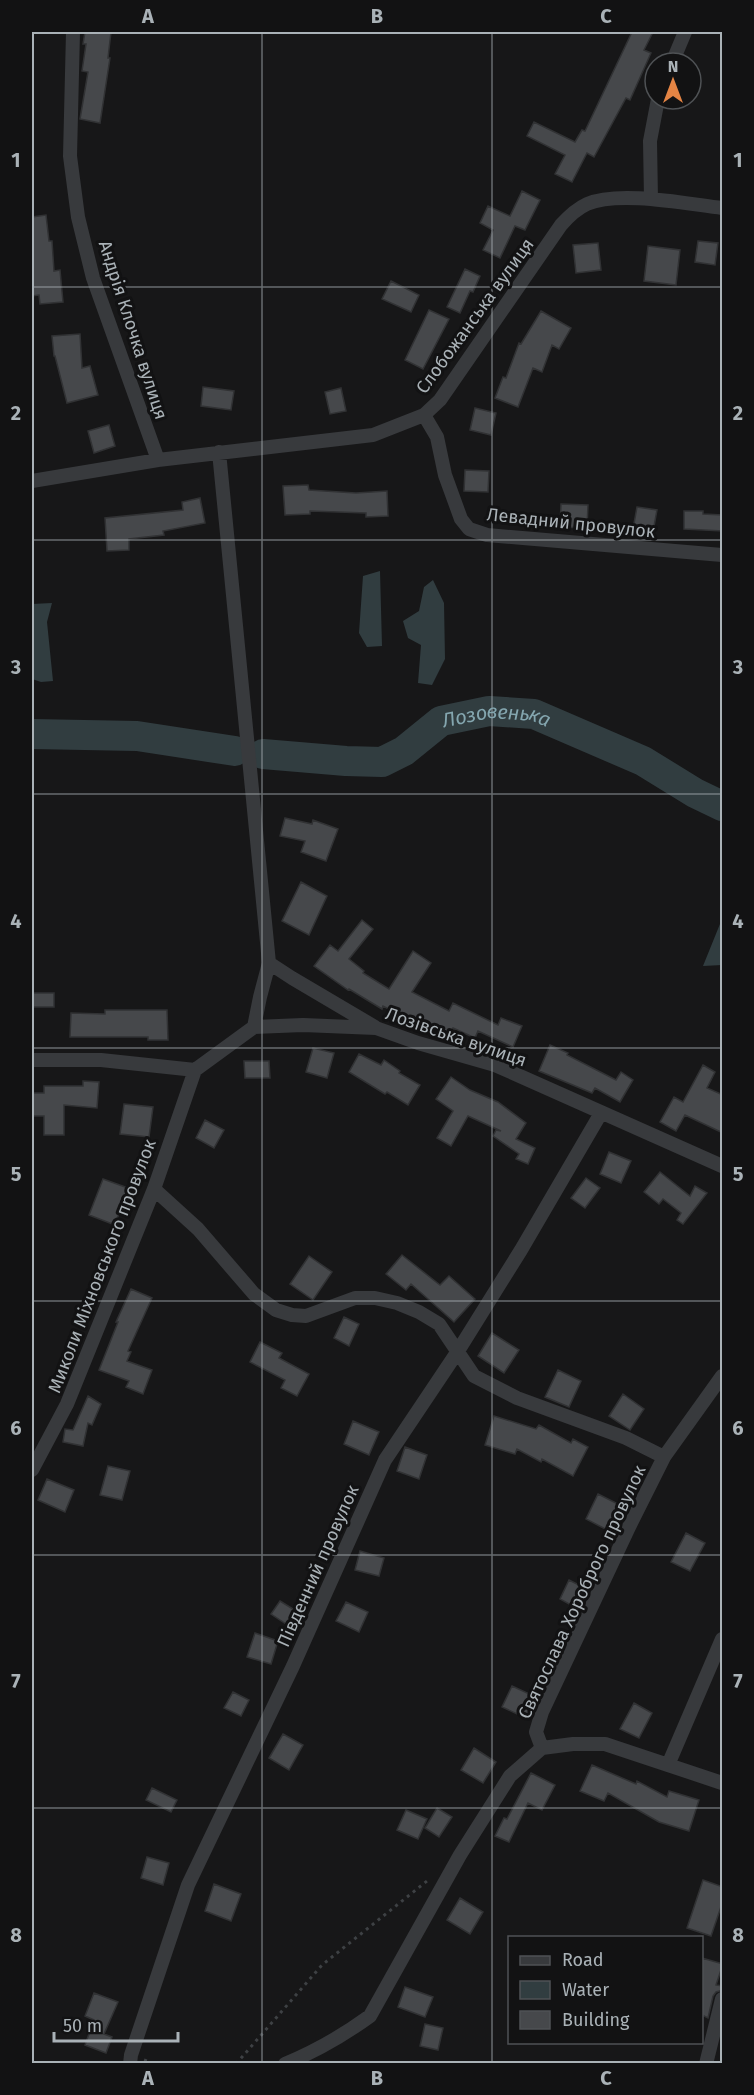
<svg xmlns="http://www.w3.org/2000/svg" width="754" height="2095" font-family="'Fira Sans',sans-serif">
  <rect width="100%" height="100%" fill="#171718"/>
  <path fill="#313d40" d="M380 571 382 646 367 647 359 633 363 576Z
    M433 580 444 603 445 659 432 685 418 683 421 645 408 638 403 621 419 611 424 587Z
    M52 603 47 622 53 681 41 682 32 679V604Z
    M722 919V965L703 966Z"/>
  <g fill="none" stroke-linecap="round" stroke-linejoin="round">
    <g stroke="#313d40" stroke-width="30">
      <path d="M32 734 137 736 235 751"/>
      <path id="s1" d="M263 754 346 761 382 762 404 751 441 721 489 711 534 714 643 761 695 793 722 806"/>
    </g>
  </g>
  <path fill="#46484b" stroke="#313234" stroke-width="1.5" d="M85 32H111L108 58H110L100 123 80 119 88 72 82 71 86 44H83Z
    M632 32H653L644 50 651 53 630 100 626 98 594 157 587 153 572 182 555 174 565 155 527 136 534 122 575 142 582 130 585 131Z
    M522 191 540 200 525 230 515 226 500 258 483 250 493 230 480 223 488 206 510 216Z
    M46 215 49 241H52L54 271 60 270 63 302 40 304 39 295 32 296V217Z
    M698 241 718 243 715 265 695 262Z
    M598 243 601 270 576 273 573 245Z
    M648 246 680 250 676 285 644 281Z
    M465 269 480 276 473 292 470 291 460 313 447 307Z
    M391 281 419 295 411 312 382 299Z
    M429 310 449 319 423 369 405 360Z
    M541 311 571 328 559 349 552 345 542 372 533 368 518 407 495 398 503 377 506 378 519 343 521 344Z
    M80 334 82 368 90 366 98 395 67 403 55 356H54L52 336Z
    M203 387 234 391 231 410 201 406Z
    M341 388 346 411 330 414 325 392Z
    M475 408 496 413 491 435 470 430Z
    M109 425 115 446 94 453 88 431Z
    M465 470 489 471 488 492 464 491Z
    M308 485 309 490 356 493 387 491 388 516 366 517V513L310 511V514L285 515 283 486Z
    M200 498 205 523 163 531 164 535 129 539V550L107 551 105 518 183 510 182 502Z
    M561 504 588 505 587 528 560 527Z
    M637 507 657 510 653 532 633 529Z
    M684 511H703V514L723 515V531L684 529Z
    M285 818 312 824 313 820 338 829 326 861 301 852 305 841 280 836Z
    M301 882 327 896 309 935 282 921Z
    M362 920 373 929 349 959 364 971 363 973 389 989 413 951 431 963 412 992 449 1011 453 1003 498 1025 501 1018 522 1026 513 1047 478 1031 475 1038 453 1028 449 1034 426 1022 424 1027 383 1006 382 1009 349 989 348 990 314 966 330 945 338 951Z
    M33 993H54V1007H33Z
    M105 1010H167L168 1040H148V1037H70L71 1013 105 1014Z
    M550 1045 568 1053 567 1055 616 1080 621 1072 633 1080 620 1102 595 1088 592 1093 539 1071Z
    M313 1048 334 1053 327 1078 306 1072Z
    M359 1054 381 1065 384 1060 400 1071 399 1073 420 1085 408 1105 387 1092 385 1094 349 1072Z
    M244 1061H269L270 1078H245Z
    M703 1065 715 1072 707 1088 723 1095V1133L685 1115 676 1131 660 1122 674 1097 683 1102Z
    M451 1077 470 1090 498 1102 526 1123 516 1139 535 1148 528 1164 516 1159 519 1154 493 1136 496 1130 501 1131 468 1116 451 1146 437 1138 453 1111 436 1099Z
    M83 1081 99 1082 97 1108 64 1105V1135H44V1116H32V1093H44V1086H83Z
    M124 1104 153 1107 149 1137 120 1134Z
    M205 1120 224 1130 214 1148 196 1138Z
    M609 1152 631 1161 621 1183 600 1174Z
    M660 1172 690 1196 695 1186 707 1193 683 1224 677 1220 681 1213 663 1199 659 1204 644 1192Z
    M586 1178 600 1188 585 1208 571 1198Z
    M103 1179 128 1188 115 1225 89 1215Z
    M402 1255 440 1285 449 1276 475 1299 454 1322 411 1284 406 1290 386 1274Z
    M309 1256 332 1272 313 1300 290 1284Z
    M131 1289 152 1298 128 1351 131 1352 127 1361 152 1370 143 1394 126 1387 129 1381 99 1370 118 1322H116Z
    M344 1317 359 1324 349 1346 334 1338Z
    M492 1333 519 1350 504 1373 478 1356Z
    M260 1342 282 1353 279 1358 309 1374 297 1396 281 1388 285 1380 250 1362Z
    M558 1370 581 1381 569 1407 545 1397Z
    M623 1394 644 1409 630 1430 609 1416Z
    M88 1396 101 1404 92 1425 88 1423 83 1446 63 1442 65 1429 73 1430Z
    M494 1416 536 1429 539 1425 571 1443 573 1439 588 1447 573 1476 542 1459 541 1462 517 1449 515 1454 485 1445Z
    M353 1421 379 1432 369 1455 344 1444Z
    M405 1447 427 1455 419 1479 397 1471Z
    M108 1466 130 1471 122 1500 100 1495Z
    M47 1479 74 1490 65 1512 38 1500Z
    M598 1494 628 1509 615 1534 586 1519Z
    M686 1533 705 1543 690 1571 671 1562Z
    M360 1551 384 1558 379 1576 355 1570Z
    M569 1580 589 1590 580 1610 560 1599Z
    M280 1601 301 1614 292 1628 271 1614Z
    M346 1602 368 1612 359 1632 336 1621Z
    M255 1633 278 1641 271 1664 247 1657Z
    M512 1686 536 1697 526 1718 502 1707Z
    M233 1692 249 1700 241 1716 224 1708Z
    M634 1703 652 1713 639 1738 620 1729Z
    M283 1734 303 1745 289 1770 269 1758Z
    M474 1748 496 1762 483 1783 461 1770Z
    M592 1765 636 1784 637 1781 667 1797 669 1791 699 1800 689 1831 659 1822 608 1793 604 1801 580 1791Z
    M531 1773 555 1785 542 1810 528 1803 509 1842 495 1836 504 1818 507 1819Z
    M152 1788 177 1800 171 1812 146 1800Z
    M437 1808 452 1817 439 1837 425 1828Z
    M406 1810 427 1819 418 1839 397 1830Z
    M147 1857 169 1863 163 1885 141 1878Z
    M703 1880 723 1887V1901L711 1936 687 1928Z
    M214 1884 241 1894 231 1921 205 1911Z
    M460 1898 483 1912 470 1934 447 1920Z
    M702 1958 723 1964 716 1985 723 1986V1990L716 1992 713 1996 708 2018 702 2015Z
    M405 1987 433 1997 425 2017 398 2007Z
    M94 1993 118 2002 104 2034 112 2037 106 2053 85 2045 94 2020 85 2016Z
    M425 2024 443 2028 438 2050 420 2046Z"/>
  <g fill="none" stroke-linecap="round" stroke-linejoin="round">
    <path stroke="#3e4144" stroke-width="3" stroke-dasharray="3 4.5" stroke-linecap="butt" d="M144 2060 156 2064
      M236 2064 322 1965 427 1881"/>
    <path stroke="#383a3d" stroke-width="14" d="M73 32 70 156 78 217 93 278 158 460
      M672 63 685 32
      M651 199 650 141 658 99
      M424 415 437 437 445 475 461 519 469 529 487 535 722 555
      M219 452 269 963 260 997 254 1027
      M32 481 158 460 373 435 424 415 440 400 561 225C569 216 576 209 587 204 619 190 687 204 722 208
      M269 963 292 978 375 1027
      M32 1060H101L195 1070 254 1027 303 1025 376 1028 418 1043 495 1065 722 1166
      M154 1189 198 1229 254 1294 276 1310 292 1315 306 1316 355 1298H375L397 1303 419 1312 439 1324 474 1376 517 1398 626 1438 664 1457
      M32 1470 67 1404 154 1189 195 1070
      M542 1748 536 1732 542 1712 629 1527 664 1457 722 1376
      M542 1748 573 1744H605L722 1783
      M668 1765 722 1639
      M130 2064 131 2055 188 1885 293 1666 385 1460 458 1351 521 1250 601 1113
      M285 2064C316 2051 344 2035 370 2016L460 1855 510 1776 542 1748
      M706 2064 722 1999"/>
  </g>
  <path fill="none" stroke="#aab2b7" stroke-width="1.5" stroke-opacity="0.55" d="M262 32V2064M492 32V2064M32 287H722M32 540H722M32 794H722M32 1048H722M32 1301H722M32 1555H722M32 1808H722"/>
  <g text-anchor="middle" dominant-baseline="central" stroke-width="6" stroke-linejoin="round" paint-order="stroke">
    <g font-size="18" fill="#aab2b7" stroke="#121213">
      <text transform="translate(475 316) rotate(-54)">Слобожанська вулиця</text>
      <text transform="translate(133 330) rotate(72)">Андрія Клочка вулиця</text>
      <text transform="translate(571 523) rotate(6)">Левадний провулок</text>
      <text transform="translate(456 1037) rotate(19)">Лозівська вулиця</text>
      <text transform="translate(102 1266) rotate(-69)">Миколи Міхновського провулок</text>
      <text transform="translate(318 1566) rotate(-66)">Південний провулок</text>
      <text transform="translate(582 1592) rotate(-65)">Святослава Хороброго провулок</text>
    </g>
    <g font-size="20" font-style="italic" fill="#84a6af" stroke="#121213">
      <text stroke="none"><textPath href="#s1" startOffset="248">Лозовенька</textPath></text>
    </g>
  </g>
  <rect width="754" height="2095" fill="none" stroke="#121213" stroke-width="66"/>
  <rect x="508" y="1936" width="195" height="108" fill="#121213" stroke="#4f5255" stroke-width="1.5"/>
  <rect x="520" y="1956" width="30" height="9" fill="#383a3d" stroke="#4f5255" stroke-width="1.5"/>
  <text x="562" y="1966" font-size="18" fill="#aab2b7">Road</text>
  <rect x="520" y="1981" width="30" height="18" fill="#313d40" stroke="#4f5255" stroke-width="1.5"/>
  <text x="562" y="1996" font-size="18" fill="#aab2b7">Water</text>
  <rect x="520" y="2011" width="30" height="18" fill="#46484b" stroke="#4f5255" stroke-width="1.5"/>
  <text x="562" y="2026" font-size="18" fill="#aab2b7">Building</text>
  <g transform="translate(673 81)"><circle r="28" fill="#121213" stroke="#4f5255" stroke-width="1.5"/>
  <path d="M0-4.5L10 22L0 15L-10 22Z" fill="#e48444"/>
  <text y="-9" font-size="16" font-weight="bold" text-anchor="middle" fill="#aab2b7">N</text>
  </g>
  <path d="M54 2032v9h124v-9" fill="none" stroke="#aab2b7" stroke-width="3"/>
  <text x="63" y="2032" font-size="18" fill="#aab2b7" stroke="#121213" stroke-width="4.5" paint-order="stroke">50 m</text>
  <rect x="33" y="33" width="688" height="2029" fill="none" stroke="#aab2b7" stroke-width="2"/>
  <g font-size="20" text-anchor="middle" font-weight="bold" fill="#aab2b7">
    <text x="148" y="23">A</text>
    <text x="377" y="23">B</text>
    <text x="606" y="23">C</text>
    <text x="16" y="167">1</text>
    <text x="738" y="167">1</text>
    <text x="16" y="420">2</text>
    <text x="738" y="420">2</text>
    <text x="16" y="674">3</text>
    <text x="738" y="674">3</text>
    <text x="16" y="928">4</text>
    <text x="738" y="928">4</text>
    <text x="16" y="1181">5</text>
    <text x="738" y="1181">5</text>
    <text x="16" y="1435">6</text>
    <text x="738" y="1435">6</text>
    <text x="16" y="1688">7</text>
    <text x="738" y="1688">7</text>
    <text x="16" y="1942">8</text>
    <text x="738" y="1942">8</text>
    <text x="148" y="2085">A</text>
    <text x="377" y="2085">B</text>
    <text x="606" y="2085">C</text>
  </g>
</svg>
